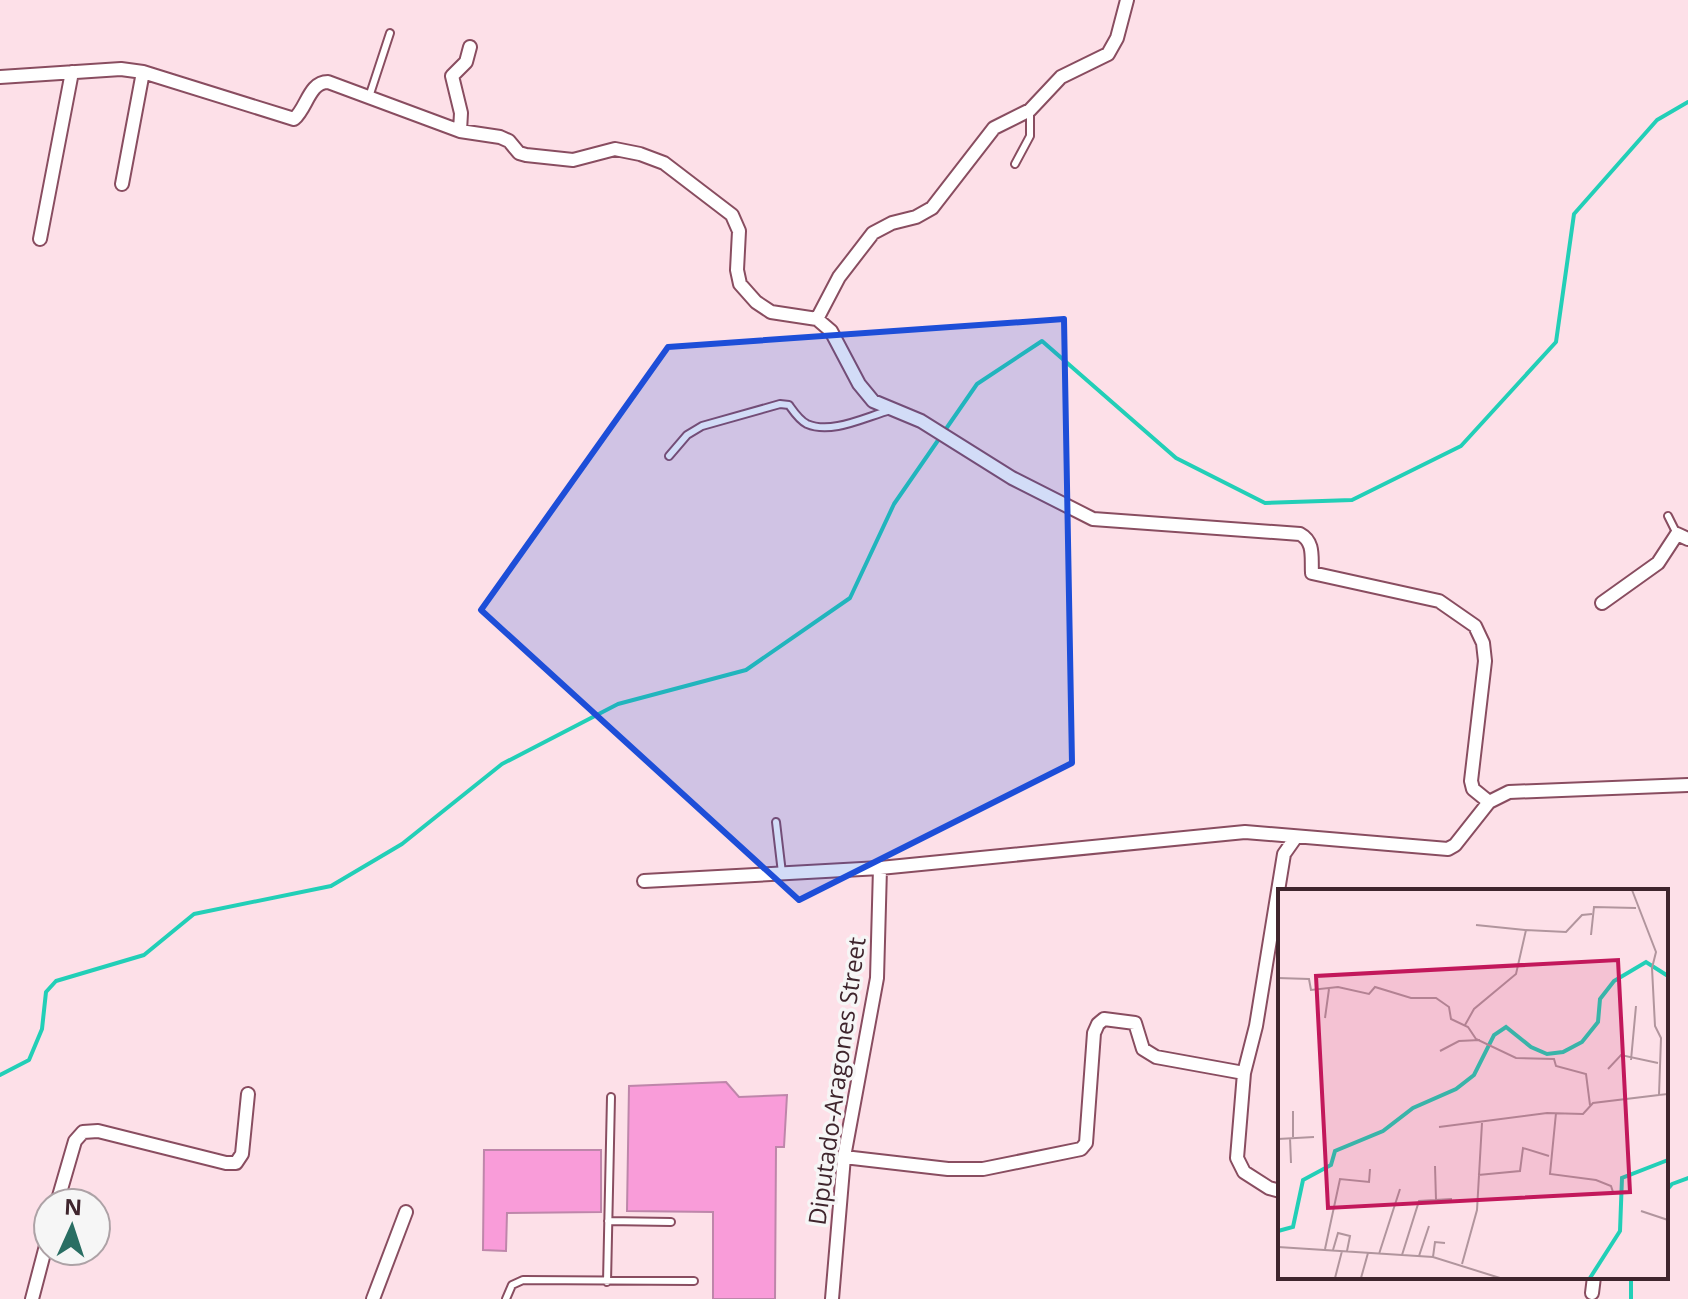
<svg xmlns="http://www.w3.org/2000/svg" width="1688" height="1299" font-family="'Open Sans',sans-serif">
  <rect width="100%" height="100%" fill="#fde0e8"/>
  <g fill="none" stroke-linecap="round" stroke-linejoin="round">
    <path stroke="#22cfb7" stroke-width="4" d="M0 1075 29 1060 42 1029 46 992 56 981 144 955 194 914 331 886 402 844 502 764 618 704 746 670 850 598 894 504 977 384 1042 341 1176 458 1265 503 1352 500 1461 446 1556 342 1574 214 1657 120 1688 102
      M1666 1191 1672 1184 1688 1178
      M1631 1277V1299"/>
  </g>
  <path fill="#f99cd9" stroke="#be86aa" stroke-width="2" d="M726 1082 739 1097 787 1095 784 1147H776L775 1299H713V1212L627 1211 629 1086Z
    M484 1150H601V1212L507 1213 506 1251 483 1250Z"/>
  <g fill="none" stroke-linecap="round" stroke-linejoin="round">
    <defs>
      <path id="lane" d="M369 97 390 33
        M1015 164 1030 136V110
        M669 456 687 435 702 426 780 404 789 405C794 412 799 420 807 424 832 435 867 416 891 410
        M1668 516 1677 534
        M776 822 782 873
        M608 1221 671 1222
        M607 1282 611 1097
        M506 1299 512 1285 523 1280 694 1281"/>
      <path id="street" d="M0 77 121 69 143 72 294 119C307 108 309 82 328 82L460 131 500 137 509 141 519 153 526 155 573 160 615 149 640 154 664 163 732 215 739 231 737 270 740 284 756 302 771 312 817 319 831 331 859 384 873 401 921 421 1012 478 1093 519 1300 534C1315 542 1311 558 1312 573L1439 601 1475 626 1483 643 1485 661 1471 781 1473 789 1489 802
        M460 131 461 113 452 76 466 62 470 47
        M122 184 143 72
        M40 239 72 72
        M817 319 839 277 873 233 892 223 916 217 932 208 994 128 1030 110 1061 77 1108 54 1117 38 1127 0
        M1602 603 1658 563 1677 534 1688 539
        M644 881 880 868 1245 832 1448 849 1455 845 1489 802 1509 792 1688 785
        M844 1157 948 1169H983L1081 1149 1086 1143 1094 1033 1098 1024 1104 1019 1135 1023 1143 1049 1156 1057 1244 1073
        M1280 1191 1269 1188 1244 1172 1237 1158 1244 1073 1256 1026 1284 854 1296 837
        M57 1203 75 1141 83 1132 98 1131 226 1163H236L242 1154 248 1094
        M1592 1293 1594 1277
        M32 1299 48 1238
        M373 1299 406 1212
        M832 1299 844 1157 877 978 880 868"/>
    </defs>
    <use href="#lane" stroke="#894d60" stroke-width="10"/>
    <use href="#street" stroke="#894d60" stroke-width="16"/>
    <use href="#lane" stroke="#fff" stroke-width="6"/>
    <use href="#street" stroke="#fff" stroke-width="12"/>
  </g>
  <path fill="#1d4ed8" fill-opacity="0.2" stroke="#1d4ed8" stroke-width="6" stroke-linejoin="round" d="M1064 319 1072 763 799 900 481 610 668 347Z"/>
  <g text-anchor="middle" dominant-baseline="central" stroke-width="7" stroke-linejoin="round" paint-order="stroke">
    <g font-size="24" fill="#3f252d" stroke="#f6f6f6">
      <text transform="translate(836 1081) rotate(-82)">Diputado-Aragones Street</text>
    </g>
  </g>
  <g transform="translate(1278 889)">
    <rect width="390" height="390" fill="#fde0e8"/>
    <path fill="none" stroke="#22cfb7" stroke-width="4" d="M0 342 15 338 25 291 53 276 57 262 105 242 135 219 178 200 196 186 216 146 228 138 253 158 269 165 285 163 304 153 320 133 322 110 336 92 368 73 390 87M312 389 342 342 344 289 390 271"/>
    <path fill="none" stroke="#b1959d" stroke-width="2" d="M354 1 378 63 374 79 377 137 383 149 381 206 390 205M198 36 247 41M313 46 316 18 358 19M0 89 31 90 33 101 60 98 91 105 97 98 133 109H158L171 118 173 130 190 138 198 150 238 169 276 170 278 177 308 185 312 216M47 129 51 100M187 136 196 120 238 85 248 41 288 43 304 26 314 25M162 162 181 152 202 151M353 171 358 117M330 180 343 166 380 174M15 222V248M278 224 272 285 318 291 333 297 335 303M161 238 269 224 305 225 315 214 381 206M12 249 13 274M0 250 36 248M157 277 158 311M200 286 242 282 245 259 271 267M363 322 390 331M0 358 155 368 222 389M47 360 62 290 91 293 92 280M55 361 60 344 72 347 69 362M101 365 122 300M124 366 141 312 174 310M141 367 151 337M155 368 157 353 167 354M184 375 199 321 204 234M57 389 64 362M83 389 90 364"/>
    <path fill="#c2185b" fill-opacity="0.15" stroke="#c2185b" stroke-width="4" d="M340 71 352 303 50 319 38 87Z"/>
    <rect width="390" height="390" fill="none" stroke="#3f252d" stroke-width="4"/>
  </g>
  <g transform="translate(72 1227) rotate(3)"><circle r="38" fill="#f6f6f6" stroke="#ada2a6" stroke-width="2"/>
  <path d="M0-6L14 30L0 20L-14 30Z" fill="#296e63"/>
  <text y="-12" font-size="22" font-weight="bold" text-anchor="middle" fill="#3f252d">N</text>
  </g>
</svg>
